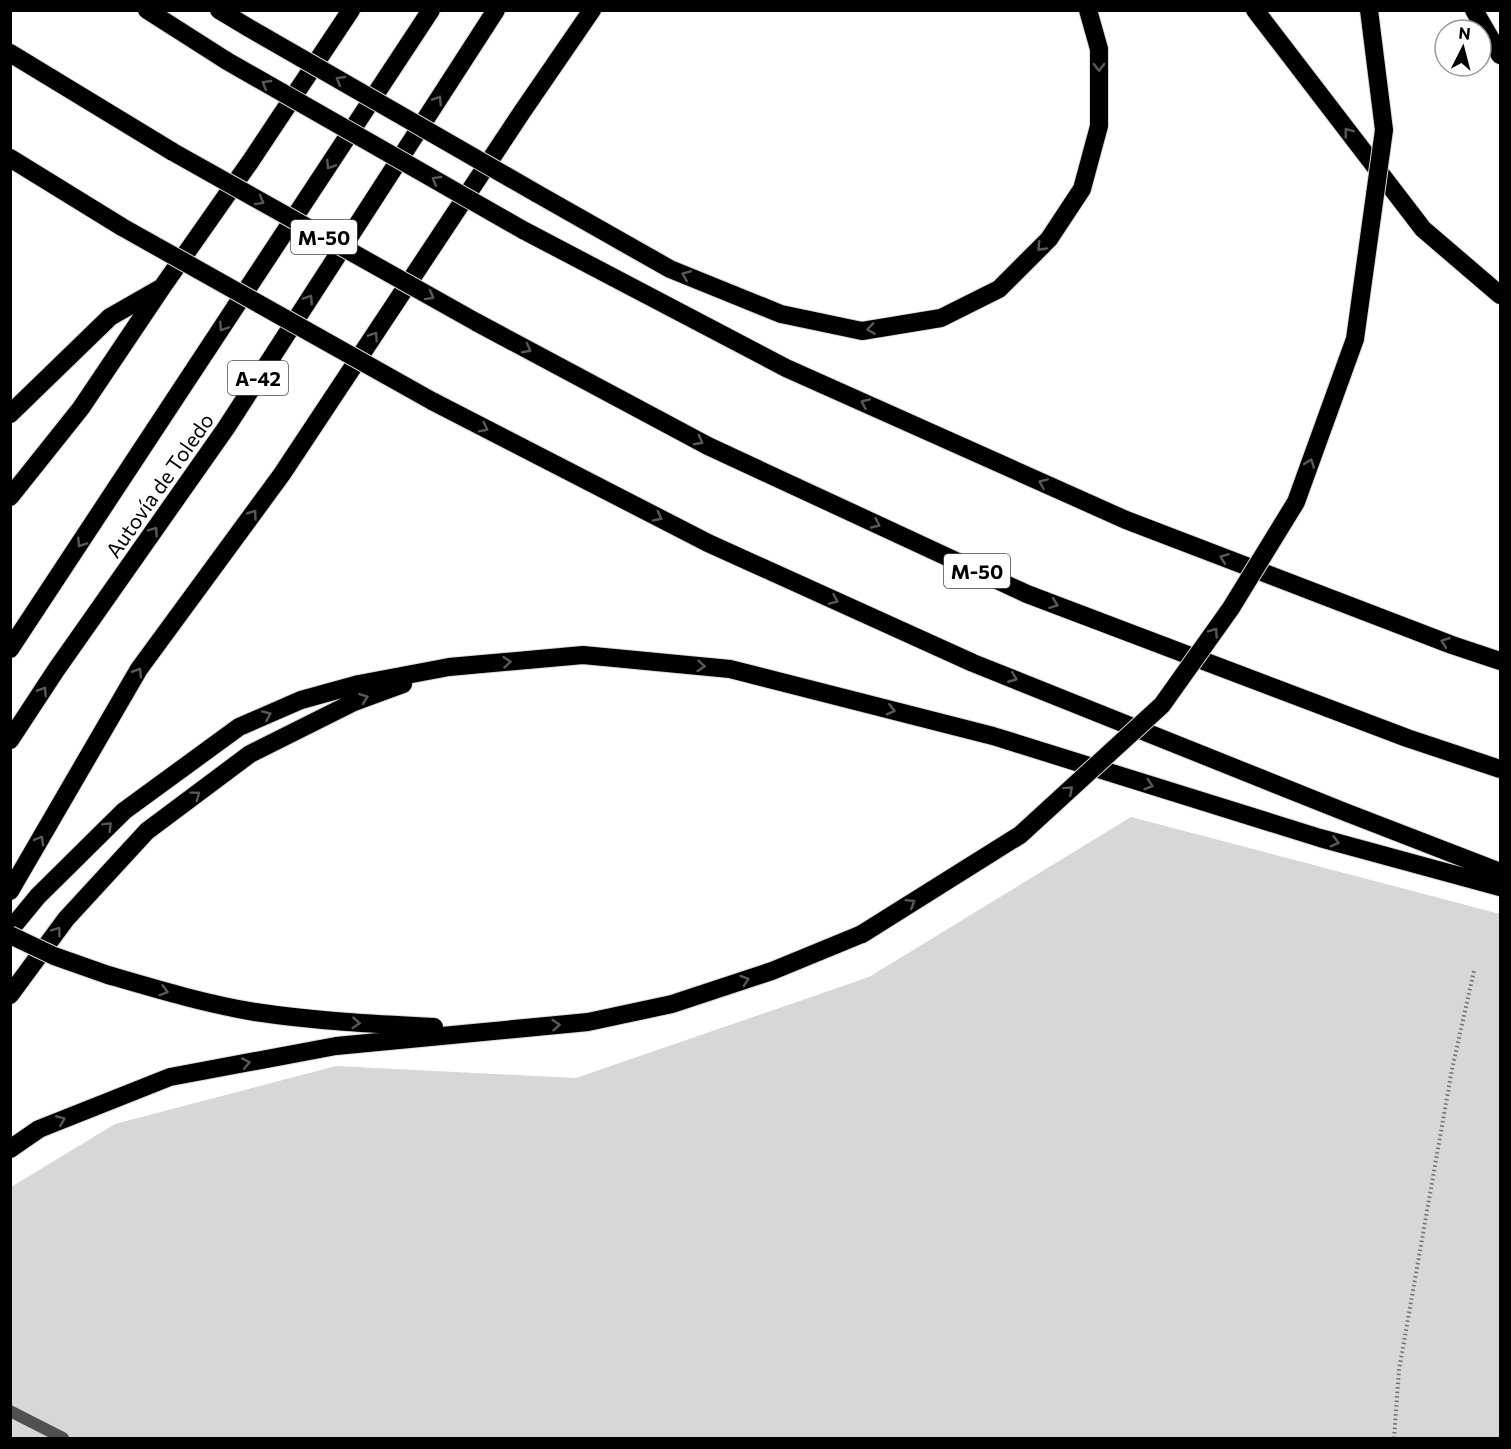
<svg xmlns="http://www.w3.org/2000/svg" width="1511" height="1449" font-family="Commissioner,sans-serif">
  <rect width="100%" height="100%" fill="#fff"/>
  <path fill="#d7d7d7" d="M1131 817 1500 914V1438H11V1187L115 1124 336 1066 576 1078 869 977Z"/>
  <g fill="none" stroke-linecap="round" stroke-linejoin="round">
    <defs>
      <path id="motorway" d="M147 10 227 61
        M219 10 249 28
        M1255 10 1423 229 1500 295
        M1474 10 1500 55
        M10 53 173 152
        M10 158 122 227
        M536 193 670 269 781 314 862 331 941 318 999 289 1049 239 1082 189 1099 126V49L1088 10
        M523 230 786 368 1126 520 1452 645 1500 661
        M476 322 708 446 1027 594 1407 738 1500 769
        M432 401 708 543 973 663 1345 812 1500 872
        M10 414 110 317 159 289
        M10 497 81 408 163 286 250 162 351 10
        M10 649 431 10
        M10 740 56 670 226 428 496 10
        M10 891 139 669 282 474 522 112 592 10
        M10 930 38 896 124 811 239 727 301 700 359 684 449 667 583 655 730 669 993 736 1320 838 1500 887
        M108 975C156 989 206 1004 255 1012 314 1021 374 1024 434 1027
        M10 995 66 919 147 831 250 754 354 702 403 684
        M10 1149 39 1129 170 1077 336 1046 588 1022 672 1004 772 971 862 934"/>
    </defs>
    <use href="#motorway" stroke="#dbdbdb" stroke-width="20"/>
    <path stroke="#727272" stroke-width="4" stroke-dasharray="1.5 3" stroke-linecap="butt" d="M1394 1438 1399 1370 1452 1069 1474 971"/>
    <path stroke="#505050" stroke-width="12" d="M10 1411 63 1438"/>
    <use href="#motorway" stroke="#000" stroke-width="18"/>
    <defs>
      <path id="motorway-bridge" d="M249 28 536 193
        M227 61 523 230
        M173 152 476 322
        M122 227 432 401
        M862 934 1020 835 1162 705 1231 608 1296 502 1355 339 1384 130 1369 10
        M10 935 54 956 108 975"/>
    </defs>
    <use href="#motorway-bridge" stroke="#dbdbdb" stroke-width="20" stroke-linecap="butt"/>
    <use href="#motorway-bridge" stroke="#000" stroke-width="18"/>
  </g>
  <defs><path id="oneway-chevron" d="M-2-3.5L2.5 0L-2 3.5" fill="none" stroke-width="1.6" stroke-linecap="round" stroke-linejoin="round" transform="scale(1.5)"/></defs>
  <g stroke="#595959">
    <use href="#oneway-chevron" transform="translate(1099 67) rotate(90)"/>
    <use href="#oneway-chevron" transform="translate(340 80) rotate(-150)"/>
    <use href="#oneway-chevron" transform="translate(266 84) rotate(-150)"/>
    <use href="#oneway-chevron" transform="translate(438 100) rotate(-57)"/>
    <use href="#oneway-chevron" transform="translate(1348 132) rotate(-128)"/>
    <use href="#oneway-chevron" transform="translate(330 165) rotate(123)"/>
    <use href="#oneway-chevron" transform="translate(436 180) rotate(-150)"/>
    <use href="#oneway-chevron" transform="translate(260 201) rotate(29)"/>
    <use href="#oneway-chevron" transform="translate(1041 247) rotate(134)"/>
    <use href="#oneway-chevron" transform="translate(686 275) rotate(-158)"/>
    <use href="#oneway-chevron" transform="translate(430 296) rotate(29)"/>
    <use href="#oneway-chevron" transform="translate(309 299) rotate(-57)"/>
    <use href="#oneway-chevron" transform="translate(223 327) rotate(123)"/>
    <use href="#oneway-chevron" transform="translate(871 329) rotate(172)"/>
    <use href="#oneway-chevron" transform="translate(374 336) rotate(-56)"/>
    <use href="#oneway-chevron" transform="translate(527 349) rotate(28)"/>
    <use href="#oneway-chevron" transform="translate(865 403) rotate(-156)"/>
    <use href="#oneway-chevron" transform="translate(484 428) rotate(27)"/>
    <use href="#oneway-chevron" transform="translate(699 441) rotate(28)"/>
    <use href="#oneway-chevron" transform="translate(1310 463) rotate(-70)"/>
    <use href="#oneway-chevron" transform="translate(1043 483) rotate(-156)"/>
    <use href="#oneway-chevron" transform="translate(253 514) rotate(-54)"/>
    <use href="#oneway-chevron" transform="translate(658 517) rotate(27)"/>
    <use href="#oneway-chevron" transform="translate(876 524) rotate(25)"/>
    <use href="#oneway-chevron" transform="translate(154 531) rotate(-55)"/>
    <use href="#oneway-chevron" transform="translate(81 543) rotate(123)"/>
    <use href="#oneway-chevron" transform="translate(1224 558) rotate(-159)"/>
    <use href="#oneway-chevron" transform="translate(834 600) rotate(24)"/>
    <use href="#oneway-chevron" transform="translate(1054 604) rotate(21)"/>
    <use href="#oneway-chevron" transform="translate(1214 632) rotate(-55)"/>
    <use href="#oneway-chevron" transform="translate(1445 642) rotate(-160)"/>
    <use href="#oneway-chevron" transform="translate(507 662) rotate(-5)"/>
    <use href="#oneway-chevron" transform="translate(701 666) rotate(5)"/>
    <use href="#oneway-chevron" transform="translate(138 672) rotate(-58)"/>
    <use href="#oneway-chevron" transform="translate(1013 678) rotate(22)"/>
    <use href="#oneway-chevron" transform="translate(43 691) rotate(-57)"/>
    <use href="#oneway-chevron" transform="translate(364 698) rotate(-20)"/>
    <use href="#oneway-chevron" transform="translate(891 710) rotate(14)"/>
    <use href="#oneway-chevron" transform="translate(267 715) rotate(-24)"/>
    <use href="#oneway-chevron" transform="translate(1149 785) rotate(17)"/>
    <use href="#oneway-chevron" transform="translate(1069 790) rotate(-42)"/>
    <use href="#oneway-chevron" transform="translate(196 795) rotate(-37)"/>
    <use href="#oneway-chevron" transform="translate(108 826) rotate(-45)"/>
    <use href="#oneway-chevron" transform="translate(40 840) rotate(-60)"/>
    <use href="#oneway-chevron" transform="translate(1335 842) rotate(15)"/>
    <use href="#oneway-chevron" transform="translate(911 903) rotate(-32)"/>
    <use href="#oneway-chevron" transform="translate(57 931) rotate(-54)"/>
    <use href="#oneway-chevron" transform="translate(745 980) rotate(-18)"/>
    <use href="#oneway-chevron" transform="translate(164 991) rotate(16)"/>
    <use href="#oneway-chevron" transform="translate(356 1023) rotate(4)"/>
    <use href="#oneway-chevron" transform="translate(556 1025) rotate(-5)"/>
    <use href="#oneway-chevron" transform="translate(246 1063) rotate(-11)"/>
    <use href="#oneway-chevron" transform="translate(61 1120) rotate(-22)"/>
  </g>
  <g text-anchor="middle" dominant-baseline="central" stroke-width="4.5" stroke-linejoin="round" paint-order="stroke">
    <g fill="#fff" stroke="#4c4c4c" stroke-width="1.5">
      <rect x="291" y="220" width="66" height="34" rx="4.5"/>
      <rect x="228" y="361" width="60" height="34" rx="4.5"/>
      <rect x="944" y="554" width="66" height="34" rx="4.5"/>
    </g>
    <g font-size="20" font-weight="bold" fill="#000">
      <text x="324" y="237">M-50</text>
      <text x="258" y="378">A-42</text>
      <text x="977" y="571">M-50</text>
    </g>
    <g font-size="21" fill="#000" stroke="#fff">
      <text transform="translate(159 485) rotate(-55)">Autovía de Toledo</text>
    </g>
  </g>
  <rect width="1511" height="1449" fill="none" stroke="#000000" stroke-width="24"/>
  <g transform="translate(1463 48) rotate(6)"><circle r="28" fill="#ffffff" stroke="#999999" stroke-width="1.5"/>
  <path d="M0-4.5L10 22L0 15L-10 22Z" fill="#000000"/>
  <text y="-9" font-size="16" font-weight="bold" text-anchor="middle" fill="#000000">N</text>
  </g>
</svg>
